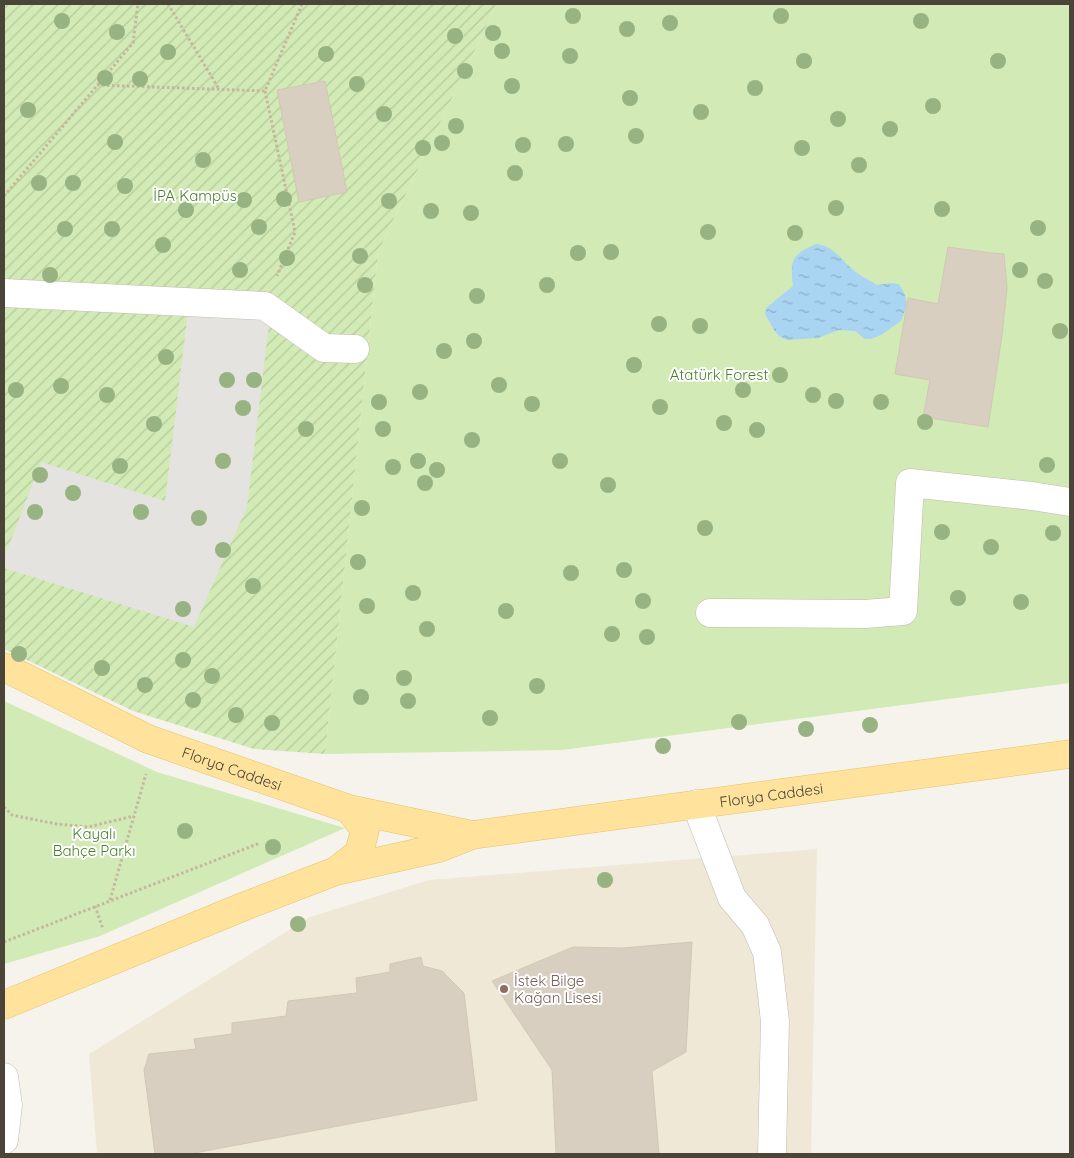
<svg xmlns="http://www.w3.org/2000/svg" width="1074" height="1158" font-family="Quicksand,sans-serif">
  <defs>
    <pattern id="garden-furrows" width="10" height="10" patternUnits="userSpaceOnUse" patternTransform="scale(1.25)"><rect width="10" height="10" fill="#d2eab5"/><path d="M-1 1l2-2M0 10L10 0M9 11l2-2" fill="none" stroke="#b6ca9c"/></pattern>
    <pattern id="water-ripples" width="26" height="14" patternUnits="userSpaceOnUse" patternTransform="scale(1.25)"><rect width="26" height="14" fill="#a9d4f2"/><path d="M2 4q2-2 4 0t4 0M15 11q2-2 4 0t4 0" fill="none" stroke="#8caec5"/></pattern>
  </defs>
  <rect width="100%" height="100%" fill="#f6f3ec"/>
  <path fill="#efe8d6" d="M817 849 811 1154H97L89 1054 310 917 429 880Z"/>
  <path fill="#d2eab5" d="M497 4H1070V683L562 750 325 754 378 252Z
    M4 701 157 772 345 828 100 936 4 964Z"/>
  <path fill="url(#garden-furrows)" d="M4 4H497L378 252 325 754 254 749 133 711 4 649Z"/>
  <path fill="#e5e3e0" d="M188 311 270 316 247 507 194 627 4 568V558L41 462 165 501Z"/>
  <path fill="url(#water-ripples)" d="M816 244C834 245 843 263 857 273 863 277 871 281 877 285L891 283 899 284 905 295 907 305 901 321 881 335 871 339H865L855 331 839 330 818 338 787 340 779 336 774 330 765 314 766 308 793 286C790 260 791 255 816 244Z"/>
  <path fill="#d8cfc1" stroke="#d3c7b4" d="M325 81 347 192 299 202 277 90Z
    M948 247 991 253 1004 254 1007 288 1002 336 988 427 923 417 930 380 895 374 908 298 938 304Z
    M692 942 686 1052 652 1071 659 1154H556L552 1070 492 981 573 947 623 948Z
    M421 957 423 966 442 971 464 993 477 1100 189 1154H155L144 1070 149 1054 196 1049 194 1039 232 1034V1023L286 1016 288 1001 357 993 356 978 390 972V964Z"/>
  <g fill="none" stroke-linecap="round" stroke-linejoin="round">
    <defs>
      <path id="minor" d="M4 293 265 306 324 348 355 349
        M710 613 865 614 903 611 910 483 1032 496 1070 502
        M696 804 732 898 755 925 767 952 775 1021 772 1154
        M4 1077 8 1105 4 1140"/>
      <g id="major">
        <path id="s1" d="M4 667 148 739 349 809 472 835"/>
        <path d="M336 871 359 853 365 830 349 809"/>
        <path id="s2" d="M4 1005 245 906 336 871 439 848 472 835 1070 754"/>
      </g>
    </defs>
    <use href="#minor" stroke="#c2bbae" stroke-width="29"/>
    <use href="#major" stroke="#e6c16a" stroke-width="29"/>
    <path stroke="#c4b79f" stroke-width="3" stroke-dasharray="2.5 2.5" stroke-linecap="butt" d="M168 4 219 89
      M97 85 265 91 302 4
      M265 91 295 232 277 276
      M4 196 133 43 138 4
      M4 807 12 815 57 824 88 827 134 816
      M110 900 146 774
      M95 906 103 929
      M4 942 260 843"/>
    <use href="#minor" stroke="#fff" stroke-width="28"/>
    <use href="#major" stroke="#ffe39c" stroke-width="28"/>
  </g>
  <g fill="#97b381">
    <circle cx="573" cy="16" r="8"/>
    <circle cx="781" cy="16" r="8"/>
    <circle cx="62" cy="21" r="8"/>
    <circle cx="921" cy="21" r="8"/>
    <circle cx="670" cy="23" r="8"/>
    <circle cx="627" cy="29" r="8"/>
    <circle cx="117" cy="32" r="8"/>
    <circle cx="493" cy="33" r="8"/>
    <circle cx="455" cy="36" r="8"/>
    <circle cx="502" cy="51" r="8"/>
    <circle cx="168" cy="52" r="8"/>
    <circle cx="326" cy="54" r="8"/>
    <circle cx="570" cy="56" r="8"/>
    <circle cx="804" cy="61" r="8"/>
    <circle cx="998" cy="61" r="8"/>
    <circle cx="465" cy="71" r="8"/>
    <circle cx="105" cy="78" r="8"/>
    <circle cx="140" cy="79" r="8"/>
    <circle cx="357" cy="84" r="8"/>
    <circle cx="512" cy="86" r="8"/>
    <circle cx="755" cy="88" r="8"/>
    <circle cx="630" cy="98" r="8"/>
    <circle cx="933" cy="106" r="8"/>
    <circle cx="28" cy="110" r="8"/>
    <circle cx="701" cy="112" r="8"/>
    <circle cx="384" cy="114" r="8"/>
    <circle cx="838" cy="119" r="8"/>
    <circle cx="456" cy="126" r="8"/>
    <circle cx="890" cy="129" r="8"/>
    <circle cx="636" cy="136" r="8"/>
    <circle cx="115" cy="142" r="8"/>
    <circle cx="442" cy="143" r="8"/>
    <circle cx="566" cy="144" r="8"/>
    <circle cx="523" cy="145" r="8"/>
    <circle cx="423" cy="148" r="8"/>
    <circle cx="802" cy="148" r="8"/>
    <circle cx="203" cy="160" r="8"/>
    <circle cx="859" cy="165" r="8"/>
    <circle cx="515" cy="173" r="8"/>
    <circle cx="39" cy="183" r="8"/>
    <circle cx="73" cy="183" r="8"/>
    <circle cx="125" cy="186" r="8"/>
    <circle cx="284" cy="199" r="8"/>
    <circle cx="244" cy="200" r="8"/>
    <circle cx="389" cy="201" r="8"/>
    <circle cx="836" cy="208" r="8"/>
    <circle cx="942" cy="209" r="8"/>
    <circle cx="186" cy="210" r="8"/>
    <circle cx="431" cy="211" r="8"/>
    <circle cx="471" cy="213" r="8"/>
    <circle cx="259" cy="227" r="8"/>
    <circle cx="1038" cy="228" r="8"/>
    <circle cx="65" cy="229" r="8"/>
    <circle cx="112" cy="229" r="8"/>
    <circle cx="708" cy="232" r="8"/>
    <circle cx="795" cy="233" r="8"/>
    <circle cx="163" cy="245" r="8"/>
    <circle cx="611" cy="252" r="8"/>
    <circle cx="578" cy="253" r="8"/>
    <circle cx="360" cy="256" r="8"/>
    <circle cx="287" cy="258" r="8"/>
    <circle cx="240" cy="270" r="8"/>
    <circle cx="1020" cy="270" r="8"/>
    <circle cx="50" cy="275" r="8"/>
    <circle cx="1045" cy="281" r="8"/>
    <circle cx="365" cy="285" r="8"/>
    <circle cx="547" cy="285" r="8"/>
    <circle cx="477" cy="296" r="8"/>
    <circle cx="659" cy="324" r="8"/>
    <circle cx="700" cy="326" r="8"/>
    <circle cx="1060" cy="331" r="8"/>
    <circle cx="474" cy="341" r="8"/>
    <circle cx="444" cy="351" r="8"/>
    <circle cx="166" cy="357" r="8"/>
    <circle cx="634" cy="365" r="8"/>
    <circle cx="780" cy="375" r="8"/>
    <circle cx="227" cy="380" r="8"/>
    <circle cx="254" cy="380" r="8"/>
    <circle cx="499" cy="385" r="8"/>
    <circle cx="61" cy="386" r="8"/>
    <circle cx="16" cy="390" r="8"/>
    <circle cx="743" cy="390" r="8"/>
    <circle cx="420" cy="392" r="8"/>
    <circle cx="107" cy="395" r="8"/>
    <circle cx="813" cy="395" r="8"/>
    <circle cx="836" cy="401" r="8"/>
    <circle cx="379" cy="402" r="8"/>
    <circle cx="881" cy="402" r="8"/>
    <circle cx="532" cy="404" r="8"/>
    <circle cx="660" cy="407" r="8"/>
    <circle cx="243" cy="408" r="8"/>
    <circle cx="925" cy="422" r="8"/>
    <circle cx="724" cy="423" r="8"/>
    <circle cx="154" cy="424" r="8"/>
    <circle cx="306" cy="429" r="8"/>
    <circle cx="383" cy="429" r="8"/>
    <circle cx="757" cy="430" r="8"/>
    <circle cx="472" cy="440" r="8"/>
    <circle cx="223" cy="461" r="8"/>
    <circle cx="418" cy="461" r="8"/>
    <circle cx="560" cy="461" r="8"/>
    <circle cx="1047" cy="465" r="8"/>
    <circle cx="120" cy="466" r="8"/>
    <circle cx="393" cy="467" r="8"/>
    <circle cx="437" cy="470" r="8"/>
    <circle cx="40" cy="475" r="8"/>
    <circle cx="425" cy="483" r="8"/>
    <circle cx="608" cy="485" r="8"/>
    <circle cx="73" cy="493" r="8"/>
    <circle cx="362" cy="508" r="8"/>
    <circle cx="35" cy="512" r="8"/>
    <circle cx="141" cy="512" r="8"/>
    <circle cx="199" cy="518" r="8"/>
    <circle cx="705" cy="528" r="8"/>
    <circle cx="942" cy="532" r="8"/>
    <circle cx="1053" cy="533" r="8"/>
    <circle cx="991" cy="547" r="8"/>
    <circle cx="223" cy="550" r="8"/>
    <circle cx="358" cy="562" r="8"/>
    <circle cx="624" cy="570" r="8"/>
    <circle cx="571" cy="573" r="8"/>
    <circle cx="253" cy="586" r="8"/>
    <circle cx="413" cy="593" r="8"/>
    <circle cx="958" cy="598" r="8"/>
    <circle cx="643" cy="601" r="8"/>
    <circle cx="1021" cy="602" r="8"/>
    <circle cx="367" cy="606" r="8"/>
    <circle cx="183" cy="609" r="8"/>
    <circle cx="506" cy="611" r="8"/>
    <circle cx="427" cy="629" r="8"/>
    <circle cx="612" cy="634" r="8"/>
    <circle cx="647" cy="637" r="8"/>
    <circle cx="19" cy="654" r="8"/>
    <circle cx="183" cy="660" r="8"/>
    <circle cx="102" cy="668" r="8"/>
    <circle cx="212" cy="676" r="8"/>
    <circle cx="404" cy="678" r="8"/>
    <circle cx="145" cy="685" r="8"/>
    <circle cx="537" cy="686" r="8"/>
    <circle cx="361" cy="697" r="8"/>
    <circle cx="193" cy="700" r="8"/>
    <circle cx="408" cy="701" r="8"/>
    <circle cx="236" cy="715" r="8"/>
    <circle cx="490" cy="718" r="8"/>
    <circle cx="739" cy="722" r="8"/>
    <circle cx="272" cy="723" r="8"/>
    <circle cx="870" cy="725" r="8"/>
    <circle cx="806" cy="729" r="8"/>
    <circle cx="663" cy="746" r="8"/>
    <circle cx="185" cy="831" r="8"/>
    <circle cx="273" cy="847" r="8"/>
    <circle cx="605" cy="880" r="8"/>
    <circle cx="298" cy="924" r="8"/>
  </g>
  <circle fill="#8d6e63" stroke="#fff" stroke-width="2" cx="504" cy="989" r="5"/>
  <g text-anchor="middle" dominant-baseline="central" stroke-width="4" stroke-linejoin="round" paint-order="stroke">
    <g font-size="15" fill="#4a7f2a" stroke="#fff">
      <text x="195" y="195">İPA Kampüs</text>
      <text x="719" y="374">Atatürk Forest</text>
      <text x="94" y="833">Kayalı<tspan x="94" dy="17">Bahçe Parkı</tspan></text>
    </g>
    <g font-size="15" fill="#4b4439" stroke="#fff">
      <text stroke="none"><textPath href="#s1" startOffset="250">Florya Caddesi</textPath></text>
      <text stroke="none"><textPath href="#s2" startOffset="801">Florya Caddesi</textPath></text>
    </g>
    <g font-size="15" fill="#785e54" stroke="#fff" text-anchor="start">
      <text x="514" y="980">İstek Bilge<tspan x="514" dy="17">Kağan Lisesi</tspan></text>
    </g>
  </g>
  <rect width="1074" height="1158" fill="none" stroke="#4b4439" stroke-width="10"/>
</svg>
